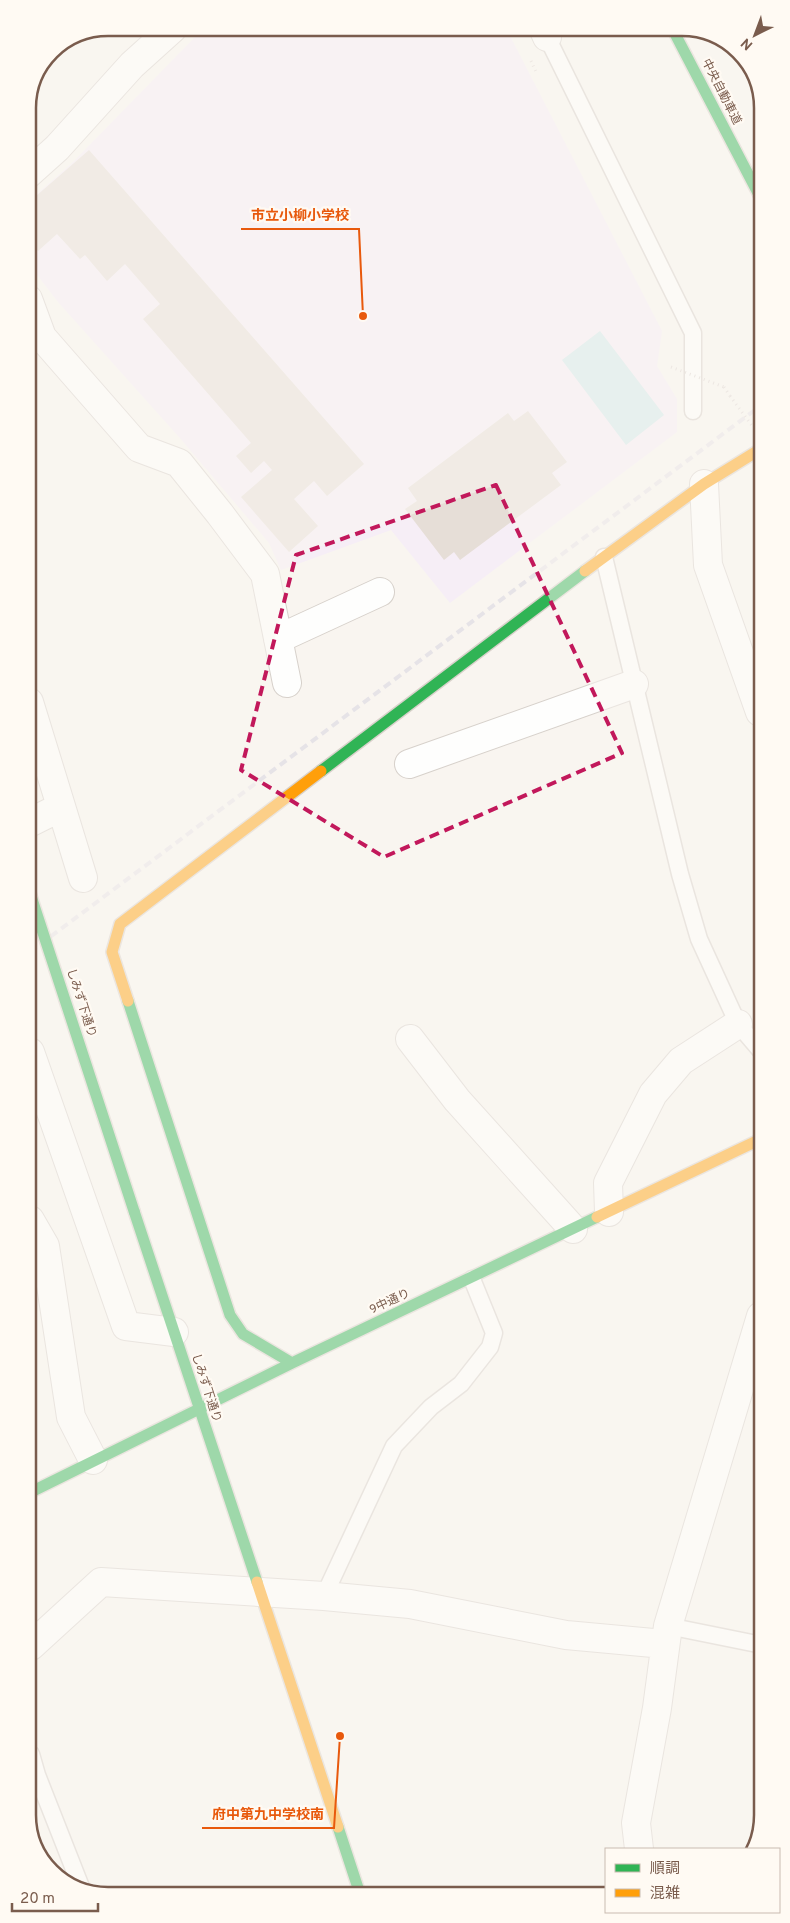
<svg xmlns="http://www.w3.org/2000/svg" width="790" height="1923" font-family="Overpass,'Noto Sans JP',sans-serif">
  <rect width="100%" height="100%" fill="#f9f5f0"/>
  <path fill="#f6eef6" d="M207 28H506L662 331 657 366 677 399V432L450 603 391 530 281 570 269 543 179 437 58 302 28 263V202L71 164 197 35Z"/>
  <path fill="#d0e8ea" d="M600 331 664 415 626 445 562 360Z"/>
  <path fill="#e6ded7" d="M89 150 364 464 327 496 314 481 294 499 318 526 289 552 241 497 272 470 264 461 251 473 236 456 251 443 143 319 160 304 125 264 107 281 85 255 80 259 57 234 38 251 28 240V203Z
    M528 411 567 462 552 473 561 485 460 560 454 552 444 560 405 509 417 501 408 488 508 413 514 421Z"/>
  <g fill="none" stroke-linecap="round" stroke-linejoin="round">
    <defs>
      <path id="lane" d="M547 37 693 333V411
        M604 557 680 874 699 939 738 1024 761 1051
        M324 1596 394 1446 431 1407 461 1384 490 1347 494 1333 472 1279
        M668 1626 762 1645
        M31 1754 37 1775 81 1887"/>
      <path id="street" d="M543 28 547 37
        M28 174 57 148 132 65 173 28
        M28 299 42 337 139 448 179 463 220 514 265 574 287 683
        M704 484 708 565 760 712
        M278 639 380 592
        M29 702 83 878
        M409 764 634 684
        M29 823 61 807
        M410 1039 457 1100 573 1229
        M30 1052 126 1326 174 1332
        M609 1212 608 1183 653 1094 681 1061 738 1024
        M30 1220 45 1246 71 1417 93 1460
        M31 1646 101 1582 324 1596 410 1604 566 1635 664 1644
        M639 1849 636 1823 657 1708 668 1626 761 1316"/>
      <path id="fast" d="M672 28 759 195
        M752 73 758 86
        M321 771 585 571
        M128 1001 230 1315 243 1334 292 1363
        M134 1211 257 1582
        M31 1492 292 1363 597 1217
        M338 1827 360 1894"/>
      <path id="slow" d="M585 571 704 484 759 450
        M128 1001 112 952 120 924 321 771
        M597 1217 761 1139
        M257 1582 338 1827"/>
    </defs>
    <use href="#lane" stroke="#d7d1cb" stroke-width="19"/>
    <use href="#street" stroke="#d7d1cb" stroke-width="30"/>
    <use href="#fast" stroke="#d9d2cb" stroke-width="14"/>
    <use href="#slow" stroke="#d9d2cb" stroke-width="14"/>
    <path stroke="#dcd5d0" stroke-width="3" stroke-dasharray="1 4" stroke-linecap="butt" d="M531 61 537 74
      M724 387 730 396"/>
    <use href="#lane" stroke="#fefefd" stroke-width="16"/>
    <use href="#street" stroke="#fefefd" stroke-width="28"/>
    <use href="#fast" stroke="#30b455" stroke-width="11"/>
    <use href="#slow" stroke="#ff9f0a" stroke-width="11"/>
    <path stroke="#e6e3e7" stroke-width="4" stroke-dasharray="8 5" stroke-linecap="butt" d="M30 952 759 407"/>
    <defs>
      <path id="fast-bridge" d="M29 890 134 1211"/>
    </defs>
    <use href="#fast-bridge" stroke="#d9d2cb" stroke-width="14" stroke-linecap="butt"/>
    <path stroke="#dcd5d0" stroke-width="3" stroke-dasharray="1 4" stroke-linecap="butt" d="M671 367 724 387
      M730 396 759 435"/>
    <use href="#fast-bridge" stroke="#30b455" stroke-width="11"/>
  </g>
  <path d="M0 0H790V1923H0ZM496 485 622 753 384 857 241 770 296 555Z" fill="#f9f5f0" fill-opacity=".55" fill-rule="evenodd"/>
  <path fill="none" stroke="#c2185b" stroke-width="4" stroke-dasharray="10 6" stroke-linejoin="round" d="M496 485 622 753 384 857 241 770 296 555Z"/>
  <g text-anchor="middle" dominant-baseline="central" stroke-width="4.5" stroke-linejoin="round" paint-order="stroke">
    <g font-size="12" fill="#7a5c4d" stroke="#fffaf3">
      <text transform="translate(721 92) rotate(63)">中央自動車道</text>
      <text transform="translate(81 1003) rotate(72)">しみず下通り</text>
      <text transform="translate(390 1302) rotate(-25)">9中通り</text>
      <text transform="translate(206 1388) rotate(72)">しみず下通り</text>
    </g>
  </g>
  <path d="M0 0H790V1923H0ZM108 36H682A72 72 0 0 1 754 108V1815A72 72 0 0 1 682 1887H108A72 72 0 0 1 36 1815V108A72 72 0 0 1 108 36Z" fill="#fffaf3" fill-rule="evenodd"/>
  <path fill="none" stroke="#7a5c4d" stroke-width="2.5" d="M108 36H682A72 72 0 0 1 754 108V1815A72 72 0 0 1 682 1887H108A72 72 0 0 1 36 1815V108A72 72 0 0 1 108 36Z"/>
  <path fill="none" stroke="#e8590c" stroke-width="2" d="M363 316L359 229H241M340 1736L334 1828H202"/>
  <g fill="#e8590c" stroke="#fffaf3" stroke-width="2">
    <circle cx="363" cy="316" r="5"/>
    <circle cx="340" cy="1736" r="5"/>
  </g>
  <g font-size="14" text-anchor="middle" font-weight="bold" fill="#e8590c" stroke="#fffaf3" stroke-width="4.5" stroke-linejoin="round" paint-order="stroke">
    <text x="300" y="220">市立小柳小学校</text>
    <text x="268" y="1819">府中第九中学校南</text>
  </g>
  <rect x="605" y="1848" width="175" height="65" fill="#fffaf3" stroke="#cabbb1"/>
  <rect x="615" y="1864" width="25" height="8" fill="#30b455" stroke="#cabbb1"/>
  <text x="650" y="1873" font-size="15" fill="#7a5c4d">順調</text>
  <rect x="615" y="1889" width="25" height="8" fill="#ff9f0a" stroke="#cabbb1"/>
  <text x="650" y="1898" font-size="15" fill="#7a5c4d">混雑</text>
  <g transform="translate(755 35) rotate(222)" stroke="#fffaf3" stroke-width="4" paint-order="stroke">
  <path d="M0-4L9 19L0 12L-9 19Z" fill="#7a5c4d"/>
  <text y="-8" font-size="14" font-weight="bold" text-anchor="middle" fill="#7a5c4d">N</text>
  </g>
  <path d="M12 1903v8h86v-8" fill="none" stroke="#7a5c4d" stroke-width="2.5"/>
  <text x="20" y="1903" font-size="15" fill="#7a5c4d" stroke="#fffaf3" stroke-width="4" paint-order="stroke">20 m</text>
</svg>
